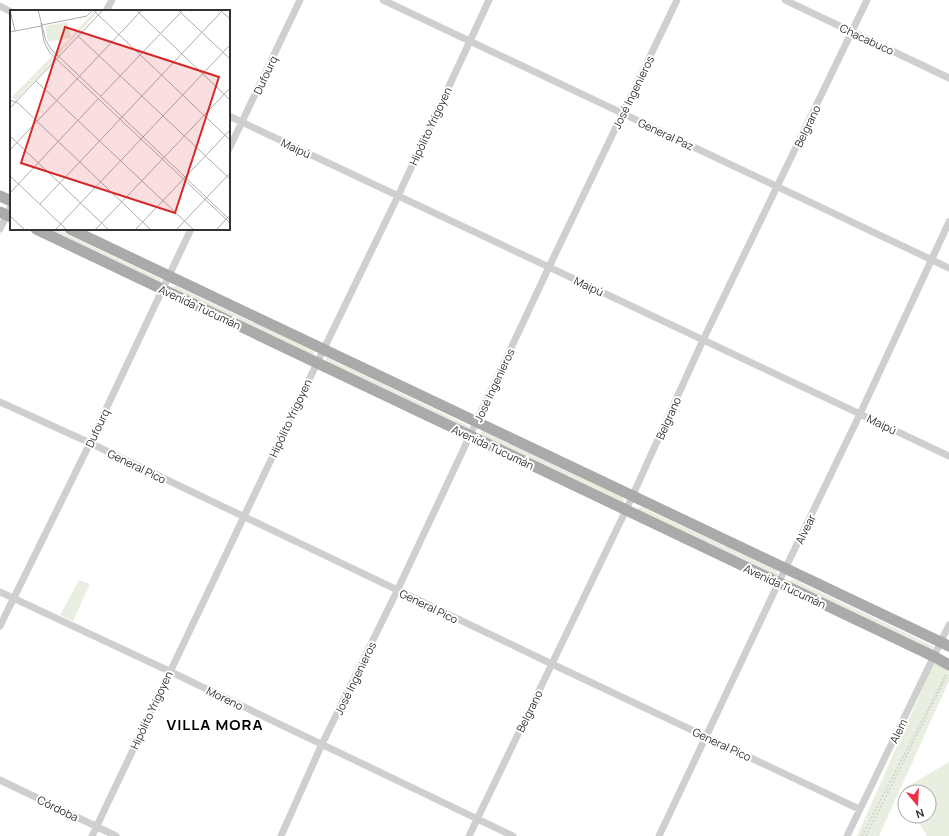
<svg xmlns="http://www.w3.org/2000/svg" width="949" height="836" font-family="Manrope,sans-serif">
  <rect width="100%" height="100%" fill="#fff"/>
  <path fill="#e9efe0" d="M42 229H56L161 279V283Z
    M176 286 314 351V355L310 358 174 293 173 287Z
    M327 358 364 375 469 426V429L466 432 328 367 325 361Z
    M483 431 622 497 624 501 622 505 480 437 481 432Z
    M641 507 776 570 778 575 773 576 638 514 637 508Z
    M79 580 90 584 73 621 60 615Z
    M790 580H795L933 646 934 650 929 651 791 584Z
    M935 660 949 666V681L879 836H857Z
    M949 762V836H927L915 816H929V792H905V799L903 795V789Z"/>
  <g fill="none" stroke-linecap="round" stroke-linejoin="round">
    <path stroke="#cfcfcf" stroke-width="1.5" stroke-dasharray="2 2" stroke-linecap="butt" d="M862 836 946 674
      M866 836 947 675"/>
    <path stroke="#cfcfcf" stroke-width="7" d="M383 0 949 268
      M785 0 949 78
      M0 6 11 12
      M106 11 112 0
      M229 116 949 456
      M229 149 300 0
      M0 229 11 206
      M0 402 90 443 552 664 859 809
      M0 592 169 671 513 836
      M0 626 90 443 191 229
      M0 780 116 836
      M92 836 317 363 398 196 489 0
      M281 836 322 744 397 591 549 267 677 0
      M469 836 626 510 703 340 867 0
      M659 836 785 569 860 414 949 222
      M847 836 949 625"/>
    <path stroke="#aaa" stroke-width="11" d="M0 196 11 201
      M0 212 11 217
      M36 229 935 657 949 665
      M70 229 949 646"/>
  </g>
  <g text-anchor="middle" dominant-baseline="central" stroke-width="4" stroke-linejoin="round" paint-order="stroke">
    <g font-size="11" fill="#323232" stroke="#fff">
      <text transform="translate(867 39) rotate(25)">Chacabuco</text>
      <text transform="translate(265 75) rotate(-65)">Dufourq</text>
      <text transform="translate(633 92) rotate(-64)">José Ingenieros</text>
      <text transform="translate(430 126) rotate(-65)">Hipólito Yrigoyen</text>
      <text transform="translate(807 126) rotate(-64)">Belgrano</text>
      <text transform="translate(666 134) rotate(25)">General Paz</text>
      <text transform="translate(296 148) rotate(25)">Maipú</text>
      <text transform="translate(589 286) rotate(25)">Maipú</text>
      <text transform="translate(200 307) rotate(25)">Avenida Tucumán</text>
      <text transform="translate(494 385) rotate(-65)">José Ingenieros</text>
      <text transform="translate(290 418) rotate(-65)">Hipólito Yrigoyen</text>
      <text transform="translate(668 418) rotate(-66)">Belgrano</text>
      <text transform="translate(882 424) rotate(26)">Maipú</text>
      <text transform="translate(97 428) rotate(-65)">Dufourq</text>
      <text transform="translate(493 447) rotate(25)">Avenida Tucumán</text>
      <text transform="translate(137 466) rotate(26)">General Pico</text>
      <text transform="translate(805 529) rotate(-64)">Alvear</text>
      <text transform="translate(785 586) rotate(25)">Avenida Tucumán</text>
      <text transform="translate(429 606) rotate(26)">General Pico</text>
      <text transform="translate(355 678) rotate(-64)">José Ingenieros</text>
      <text transform="translate(225 698) rotate(26)">Moreno</text>
      <text transform="translate(151 710) rotate(-65)">Hipólito Yrigoyen</text>
      <text transform="translate(529 711) rotate(-64)">Belgrano</text>
      <text transform="translate(898 731) rotate(-64)">Alem</text>
      <text transform="translate(722 744) rotate(25)">General Pico</text>
      <text transform="translate(58 808) rotate(26)">Córdoba</text>
    </g>
    <g font-size="15" font-weight="bold" letter-spacing="1" fill="#000" stroke="#fff">
      <text x="215" y="724">VILLA MORA</text>
    </g>
  </g>
  <g transform="translate(10 10)">
    <rect width="220" height="220" fill="#fff"/>
    <path d="M85 0H90L45 48 36 32 45 44 60 28 38 32 35 16 57 12 61 27ZM42 46 45 49 6 90 2 87Z" fill="#e9efe0"/>
    <path fill="none" stroke="#adadad" stroke-width="1" d="M0 0 5 21M28 0 36 31 41 39 220 210M83 0 220 130M126 0 220 90M168 0 220 49M210 0 220 9M31 13 34 32 40 43 220 213M32 15 77 6 83 0M0 22 31 16M68 26 220 169M26 71 184 220M91 86 173 0M0 90 8 93 141 220M0 98 93 0M0 126 99 220M0 140 132 0M0 166 57 220M0 183 88 89M30 194 213 0M0 206 15 220M45 220 220 35M85 220 220 78M125 220 220 120M166 220 220 163M206 220 220 205"/>
    <path fill="#d62828" fill-opacity="0.15" stroke="#d62828" stroke-width="2" d="M55 17 209 67 165 203 11 153Z"/>
    <rect width="220" height="220" fill="none" stroke="#323232" stroke-width="2"/>
  </g>
  <g transform="translate(917 804) rotate(162)"><circle r="19" fill="#ffffff" stroke="#adadad"/>
  <path d="M0-3L7 15L0 10L-7 15Z" fill="#ee2f45"/>
  <text y="-6" font-size="11" font-weight="bold" text-anchor="middle" fill="#323232">N</text>
  </g>
</svg>
